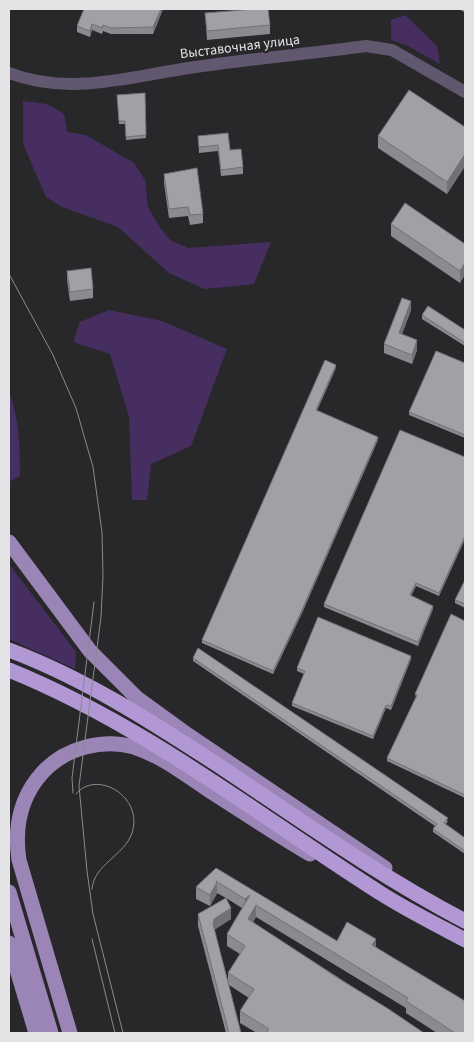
<svg xmlns="http://www.w3.org/2000/svg" width="474" height="1042" font-family="'Source Sans 3',sans-serif">
  <rect width="100%" height="100%" fill="#28272a"/>
  <path fill="#462f60" d="M405 15 437 46 440 64 408 46 391 40V20Z
    M23 101 47 104 64 114 67 132 86 135 134 163 145 180 148 207 159 226 170 240 188 248 271 242 254 284 204 289 169 273 118 227 62 207 46 197 23 144Z
    M109 310 162 321 227 349 191 446 151 464 147 500H132L129 417 110 354 73 342 80 322Z
    M9 391C19 418 20 447 20 476L9 482Z
    M9 564 76 652 75 669 9 639Z"/>
  <g fill="none" stroke-linecap="round" stroke-linejoin="round">
    <path stroke="#61576f" stroke-width="12" d="M9 73C69 96 128 77 189 68 248 59 307 54 366 46L392 50 465 92"/>
    <path stroke="#9a85b6" stroke-width="15" d="M9 542 90 651 137 698 188 735 385 868
      M9 892 51 1033
      M9 943 36 1033
      M70 1033 19 860C14 827 20 797 43 772 65 748 103 738 134 747 162 756 186 775 210 791 243 812 276 834 310 854"/>
    <path stroke="#b197d3" stroke-width="15" d="M9 650C84 678 152 722 218 765 299 819 379 876 465 921
      M9 670C145 725 262 818 385 896 411 912 439 926 465 940"/>
    <path stroke="#8b8a8d" stroke-width="1" d="M9 274 53 355 76 408 93 467 102 532 103 576 101 617 79 786 87 871 93 914 123 1033
      M73 793 72 778 94 602
      M76 794C96 769 144 796 132 833 124 856 94 864 92 889
      M92 939 115 1033"/>
    <path stroke="#8b8a8d" stroke-width="3" d="M462 9 465 11"/>
  </g>
  <path fill="#8b8a8e" fill-rule="evenodd" d="M163 9 153 34H111L103 31 102 34 92 30 90 37 77 32V26Z
    M205 13 270 25V34L207 40Z
    M145 93 146 138 126 140 125 124H119L117 95Z
    M465 127V166L447 194 378 148V136Z
    M198 136 230 150 243 167V174L221 176 218 151 199 153Z
    M164 174 203 214V223L190 225 188 216 169 218 164 183Z
    M391 224 465 244 460 283 391 236Z
    M67 271 93 289V298L70 301 67 280Z
    M411 310 402 334 417 350 412 364 384 353V344Z
    M422 315 465 330V346L422 319Z
    M465 363V438L409 415V412Z
    M336 368 317 410 378 440 302 613 273 674 202 643V640Z
    M465 457V539L439 596 416 586 411 596 433 609 418 646 324 607V604Z
    M465 580V608L455 603V600Z
    M465 621V798L387 761V758L416 697 415 694Z
    M193 658 448 821 446 824 465 838V854L433 832V829L435 826 193 661Z
    M411 659 391 710 386 708 373 739 292 706V703L304 674 297 671V668Z
    M216 868 337 941 376 947 465 1033H437L406 1013V1008L256 917 253 922 424 1033H257L240 1023V1011L249 998 229 985 241 1033H226L198 926V914L226 898 217 893 210 906 196 899V887ZM226 898 242 908 227 934V946L240 954 228 973V981L214 930 231 919Z"/>
  <path fill="#717074" d="M161 9H163L153 34V27Z
    M92 24V30L90 37V31Z
    M465 154V166L447 194V182Z
    M465 263V275L460 283V271Z
    M411 301V310L399 342V333Z
    M417 340V350L412 364V355Z
    M336 365V368L316 413V410Z
    M378 437V440L302 613 273 674V671Z
    M465 536V539L439 596V593Z
    M416 583V586L410 598V595Z
    M433 606V609L418 646V642Z
    M411 656V659L391 710V706Z
    M386 705V708L373 739V736Z
    M217 882V894L210 906V895Z
    M250 895 245 910V899Z
    M256 905V917L248 931V919Z
    M231 908V919L214 930 213 924 214 919Z
    M376 939V951L372 945Z"/>
  <path fill="#a2a0a5" stroke="#717074" d="M84 9H161L153 27 111 28 103 25 102 28 92 24 90 31 77 26Z
    M255 9H268L270 25 207 31 205 13Z
    M409 90 465 127V154L447 182 378 136Z
    M145 93 146 135 126 137 125 121H119L117 95Z
    M228 133 230 150 241 149 243 167 221 170 218 145 199 147 198 136Z
    M197 168 203 214 190 215 188 207 169 209 164 174Z
    M405 203 465 244V263L460 271 391 224Z
    M91 268 93 289 70 292 67 271Z
    M402 298 411 301 399 333 417 340 412 355 384 344Z
    M428 306 465 330V343L422 315Z
    M436 351 465 363V435L409 412Z
    M325 360 336 365 316 410 378 437 302 610 273 671 202 640Z
    M400 430 465 457V536L439 593 416 583 410 595 433 606 418 642 324 604Z
    M465 580V604L455 600Z
    M451 614 465 621V795L387 758 417 695 415 694Z
    M318 617 411 656 391 706 386 705 373 736 292 703 305 671 297 668Z
    M198 648 448 818 444 823 465 838V851L433 829 437 824 193 658Z
    M216 868 337 941 347 922 376 939 372 945 465 1001V1033H455L406 1001 408 998 256 905 248 919 341 980 387 1008 424 1033H266L269 1029 240 1011 254 989 228 973 245 946 227 934 250 895 245 899 216 881 217 882 210 895 196 887Z
    M226 898 231 908 214 919 213 924 241 1033H229L198 914Z"/>
  <g text-anchor="middle" dominant-baseline="central" stroke-width="5" stroke-linejoin="round" paint-order="stroke">
    <g font-size="14" fill="#e4e3e5" stroke="#28272a">
      <text transform="translate(240 47) rotate(-7)">Выставочная улица</text>
    </g>
  </g>
  <rect width="474" height="1042" fill="none" stroke="#e4e3e5" stroke-width="20"/>
</svg>
